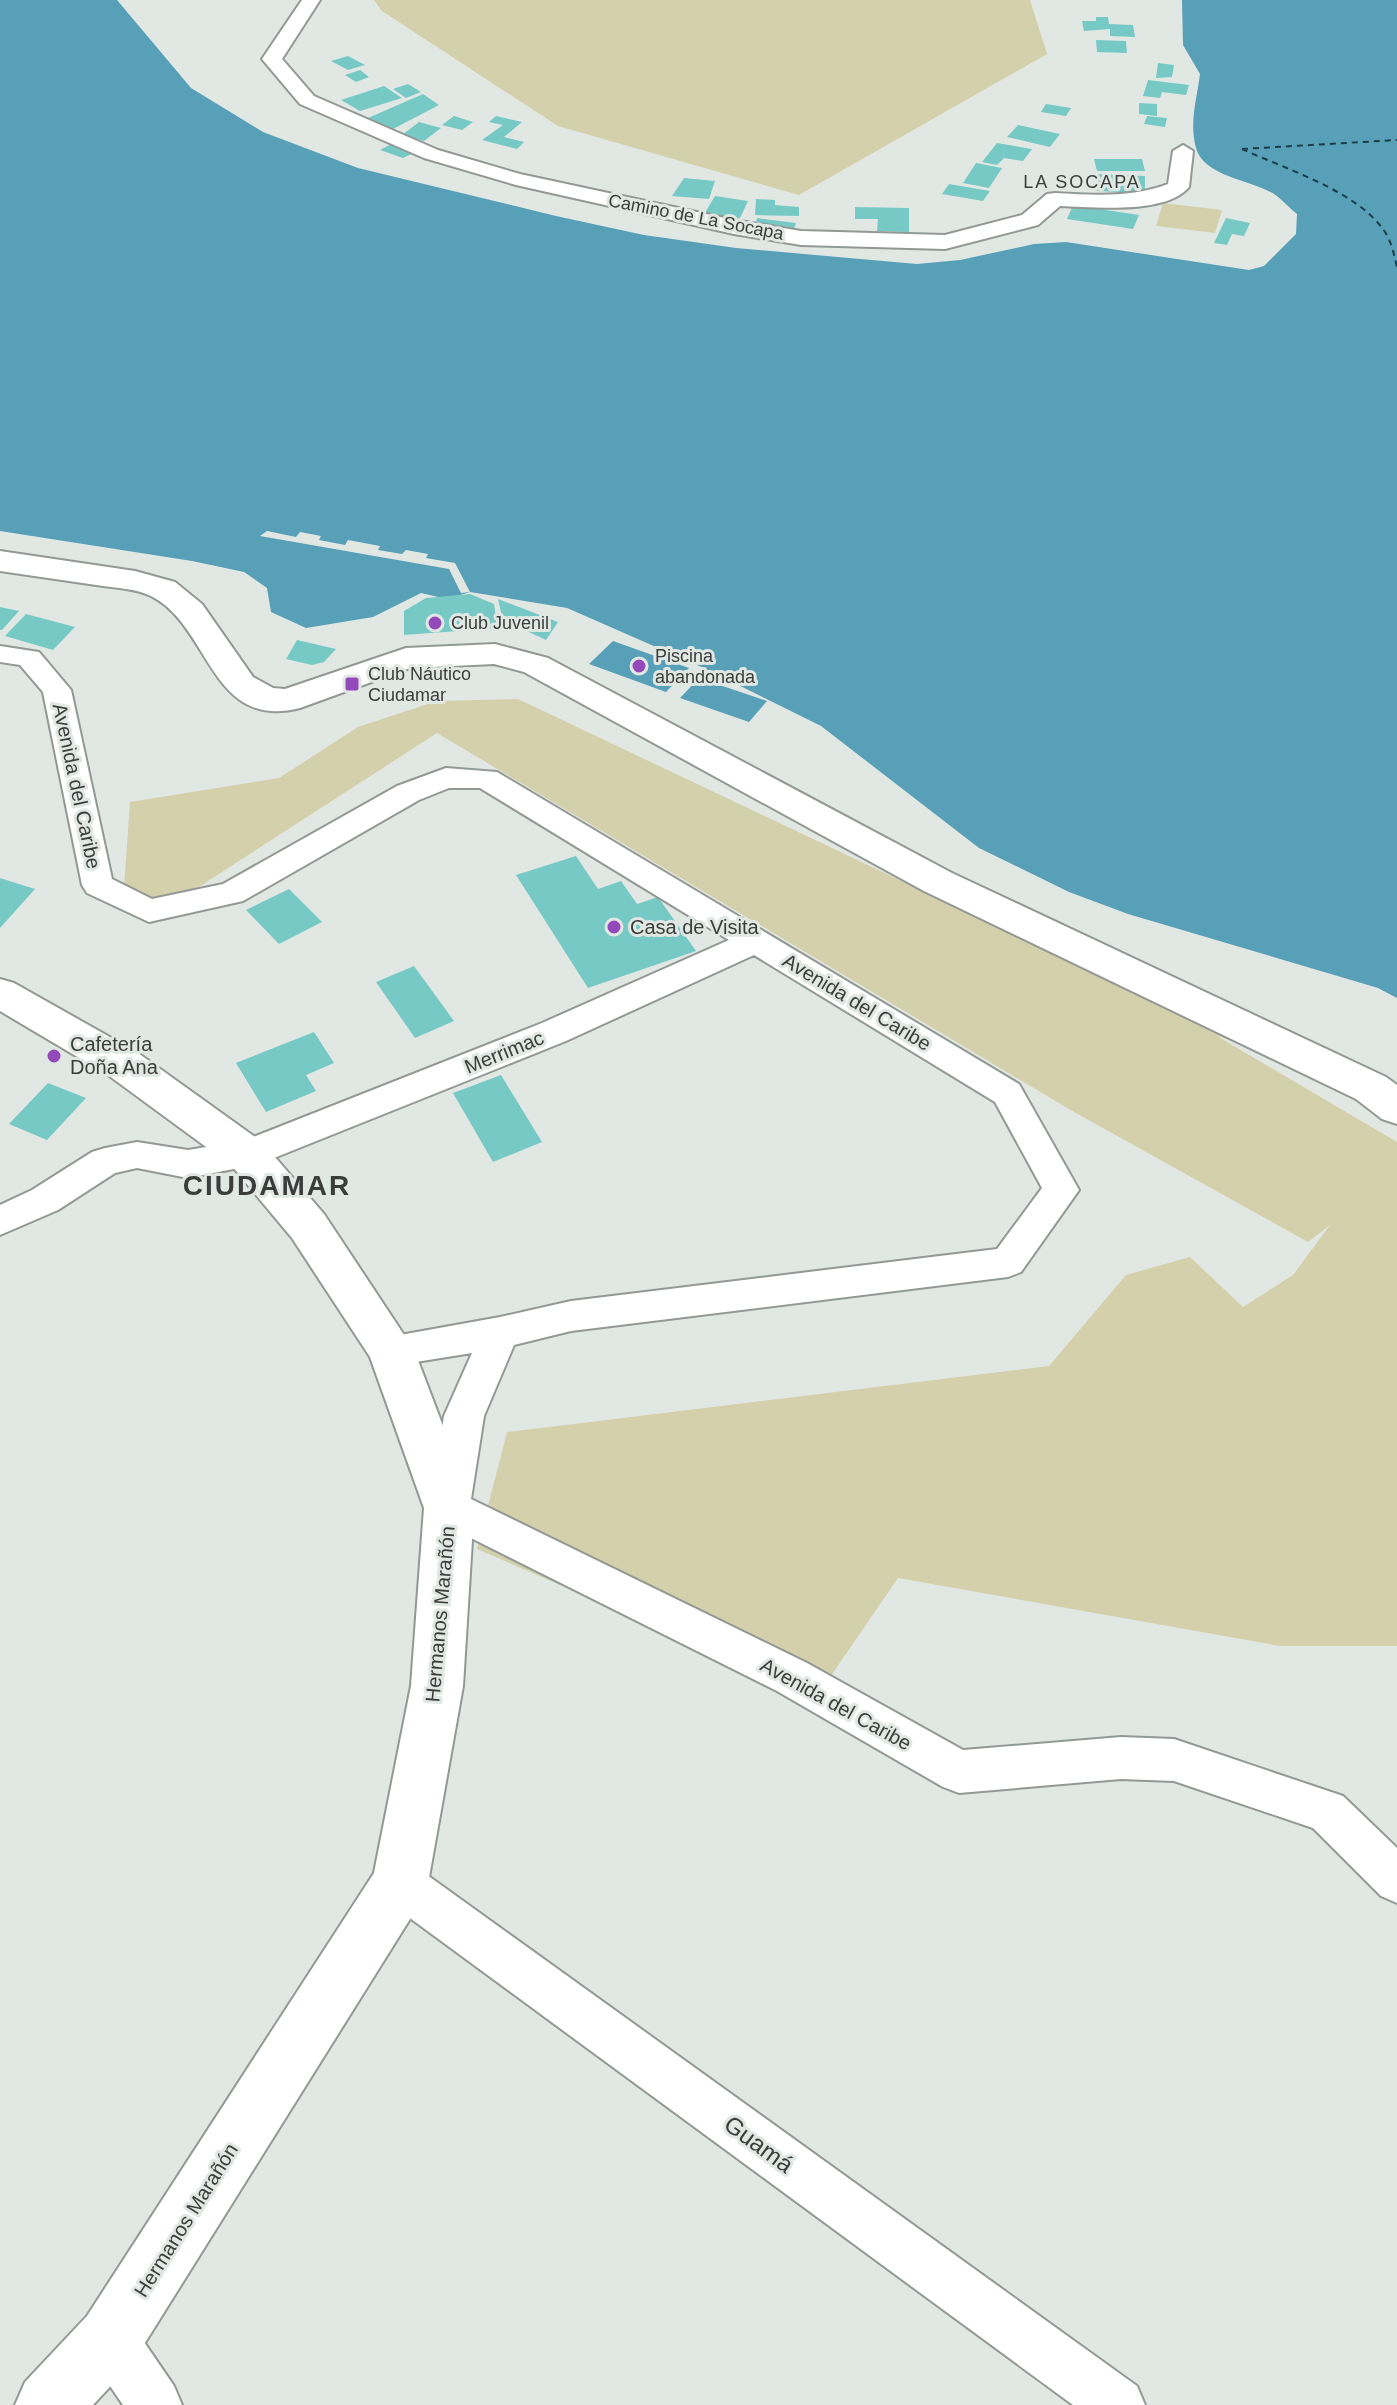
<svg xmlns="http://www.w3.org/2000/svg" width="1397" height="2405" font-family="Helvetica,sans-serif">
  <rect width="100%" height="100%" fill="#e1e8e4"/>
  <path fill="#d4d0ab" d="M374 0H1030L1047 54 799 195 558 126 382 11Z
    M1163 203 1222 210 1215 233 1156 226Z
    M518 699 1247 1045 1217 1036 1397 1142V1646H1280L898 1578 817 1696 477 1549 507 1432 1049 1366 1126 1275 1190 1257 1243 1307 1293 1275 1330 1225 1308 1242 1074 1112 437 733 168 907 124 887 130 802 279 778 358 727 437 701Z"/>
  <path fill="#57a0b8" d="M0 0H117L191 88 263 132 358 168 556 216 644 235 736 248 917 264 960 260 1034 244 1066 242 1249 270 1264 266 1296 234 1297 214C1289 208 1282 199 1274 194 1252 180 1204 177 1196 148 1189 123 1197 98 1200 74L1183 45 1182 0H1397V998L1378 988 1128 914 1069 892 979 848 821 726 704 668 567 608 470 592 447 599 421 593 373 617 306 628 271 612 267 588 244 572 192 561 0 531Z
    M613 641 689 668 666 692 589 664Z
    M699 678 767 701 749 722 680 698Z"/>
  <path fill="#e1e8e4" d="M267 531 296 537 300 532 321 536 319 540 345 545 348 540 380 546 378 550 402 554 406 550 428 554 426 558 455 563 470 592 461 593 449 569 260 536Z"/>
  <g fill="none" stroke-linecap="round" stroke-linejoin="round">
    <path stroke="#1b3d49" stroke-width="2" stroke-dasharray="6 5" stroke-linecap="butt" d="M1242 149C1285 169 1358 191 1385 232 1392 243 1394 255 1397 267
      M1242 149 1397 140"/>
  </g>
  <path fill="#77c9c5" d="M1096 17H1108L1109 24 1133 25 1135 37 1110 36V29L1084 31 1082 21H1096Z
    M1096 40 1126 41 1127 53 1097 52Z
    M348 56 365 65 348 70 331 61Z
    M1158 63 1174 65 1172 77 1156 78Z
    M360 70 369 77 356 82 345 75Z
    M1148 80 1189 85 1186 95 1162 92 1160 98 1143 96Z
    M408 84 421 92 406 98 393 89Z
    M384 86 402 98 360 111 341 100Z
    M423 94 439 105 393 129 368 118Z
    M1139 103 1157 104V116L1139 114Z
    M1046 104 1071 108 1066 116 1041 112Z
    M454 116 473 122 462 130 442 125Z
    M496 116 522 122 504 137 524 142 517 149 482 140 503 125 489 122Z
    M1147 116 1167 118 1165 127 1144 124Z
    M419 122 441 128 424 141 402 135Z
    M1018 125 1060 134 1050 147 1007 137Z
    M393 143 418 151 403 158 380 150Z
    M997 143 1032 149 1023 161 1004 158 997 165 982 162Z
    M1094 159H1142L1145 171H1097Z
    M976 163 1002 168 989 188 963 183Z
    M1097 174 1145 176V193L1097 191Z
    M684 178 715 181 709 199 672 196Z
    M949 184 990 191 983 201 942 194Z
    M715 196 748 201 740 218 703 216Z
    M756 199 775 200V205L799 207V216L755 215Z
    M1073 205 1139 215 1133 229 1067 219Z
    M855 207 909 208V232L877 231 878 219H855Z
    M757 218 796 223 794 229 755 227Z
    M1226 218 1250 223 1244 236 1232 234 1227 245 1214 243Z
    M470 594 494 604 498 628 404 635V611L426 598Z
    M498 599 558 622 546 640 512 624 504 626Z
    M0 607 19 611 2 630H0Z
    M26 614 75 627 53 650 5 636Z
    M297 640 336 649 324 662 312 665 286 659Z
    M576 856 598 889 621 881 637 904 658 897 696 951 588 988 516 875Z
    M0 878 35 889 0 928Z
    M289 889 322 922 279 944 246 910Z
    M414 966 454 1021 415 1038 376 982Z
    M314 1032 334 1063 306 1075 316 1091 266 1112 236 1063Z
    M501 1075 542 1142 493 1162 453 1093Z
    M48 1083 86 1098 47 1140 9 1124Z"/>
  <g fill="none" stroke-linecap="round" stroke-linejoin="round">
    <defs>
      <path id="minor" d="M302 0H320L282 59 314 96 438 150 520 174 734 220 801 231 945 235 1022 215 1047 194 1055 193C1094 195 1131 198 1168 184L1173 151 1183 145 1193 151 1189 187C1166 215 1092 207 1060 206L1038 225 945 249 801 245 734 234 516 185 424 158 300 104 262 59Z
        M0 646 39 652 71 690 112 879 152 899 223 884 397 786 446 768 497 772 1019 1084 1079 1190 1021 1272 1008 1277 571 1331 514 1345 484 1416 471 1499 807 1663 963 1750 1121 1737 1174 1739 1343 1796 1397 1848V1903L1381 1896 1313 1828 1174 1781 1121 1779 959 1793 943 1787 777 1691 435 1520 429 1508 444 1416 472 1353 391 1366 378 1361 372 1350 378 1339 500 1317 571 1301 997 1249 1042 1188 995 1102 754 955 566 1041 259 1164 188 1178 137 1168 115 1173 58 1210 0 1235V1205L32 1190 92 1152 105 1148 137 1142 188 1150 243 1141 542 1023 729 940 480 788H449L419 800 243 901 149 922 87 893 82 885 43 692 20 665 0 662Z
        M400 1860 416 1867 1137 2386 1145 2405H1073L384 1899 377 1883 384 1867Z
        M110 2313 129 2320 174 2386 182 2405H123L91 2358 84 2339 91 2320Z"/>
      <path id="tertiary" d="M0 979 14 983 138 1053 262 1142 324 1214 414 1350 474 1508 463 1686 428 1883 420 1903 133 2362 93 2405H15L25 2382 87 2316 374 1873 411 1686 424 1508 370 1357 292 1238 232 1166 108 1075 0 1011Z"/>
      <path id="secondary" d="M0 551 135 571 175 582 202 604 253 677 273 688 285 689 406 648 495 644 548 658 952 873 1386 1077 1397 1085V1124L1382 1119 1356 1099 924 891 524 672 494 664 410 668 300 708C210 731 211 626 151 596 137 589 118 588 103 586 69 581 34 576 0 571Z"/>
    </defs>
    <use href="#minor" stroke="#929995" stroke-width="4"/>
    <use href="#tertiary" stroke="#929995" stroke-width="4"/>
    <use href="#secondary" stroke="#929995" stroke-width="4"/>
    <use href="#minor" fill="#fff" fill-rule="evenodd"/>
    <use href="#tertiary" fill="#fff" fill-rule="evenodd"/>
    <use href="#secondary" fill="#fff" fill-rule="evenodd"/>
  </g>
  <g fill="#9449ba" stroke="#e1e8e4" stroke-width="3">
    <circle cx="435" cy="623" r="8"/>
    <circle cx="639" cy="666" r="8"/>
    <rect x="344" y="676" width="16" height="16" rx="4"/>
    <circle cx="614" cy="927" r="8"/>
    <circle cx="54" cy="1056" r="8"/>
  </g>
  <g text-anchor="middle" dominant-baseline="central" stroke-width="6" stroke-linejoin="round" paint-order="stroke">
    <g font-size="18" letter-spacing="2" fill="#3a3d3c" stroke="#e1e8e4">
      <text x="1082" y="182">LA SOCAPA</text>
    </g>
    <g font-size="18" fill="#3a3d3c" stroke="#e1e8e4">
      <text transform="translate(696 217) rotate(11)">Camino de La Socapa</text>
    </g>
    <g font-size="18" fill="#3a3d3c" stroke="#e1e8e4" text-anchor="start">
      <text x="451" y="623">Club Juvenil</text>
      <text x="655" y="656">Piscina<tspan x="655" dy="21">abandonada</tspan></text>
      <text x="368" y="674">Club Náutico<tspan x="368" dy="21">Ciudamar</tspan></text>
    </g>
    <g font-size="20" fill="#3a3d3c" stroke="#e1e8e4">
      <text transform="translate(77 786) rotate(78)">Avenida del Caribe</text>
      <text transform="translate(857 1002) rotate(31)">Avenida del Caribe</text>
      <text transform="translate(504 1052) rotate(-22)">Merrimac</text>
      <text transform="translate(440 1614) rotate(-85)">Hermanos Marañón</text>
      <text transform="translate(836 1704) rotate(29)">Avenida del Caribe</text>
      <text transform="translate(186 2220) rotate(-58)">Hermanos Marañón</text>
    </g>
    <g font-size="20" fill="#3a3d3c" stroke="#e1e8e4" text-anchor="start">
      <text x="630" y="927">Casa de Visita</text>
      <text x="70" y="1044">Cafetería<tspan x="70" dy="23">Doña Ana</tspan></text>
    </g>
    <g font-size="24" fill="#3a3d3c" stroke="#e1e8e4">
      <text transform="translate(759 2144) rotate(36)">Guamá</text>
    </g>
    <g font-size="28" font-weight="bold" letter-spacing="2" fill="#3a3d3c" stroke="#e1e8e4">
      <text x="267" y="1185">CIUDAMAR</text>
    </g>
  </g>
</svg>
